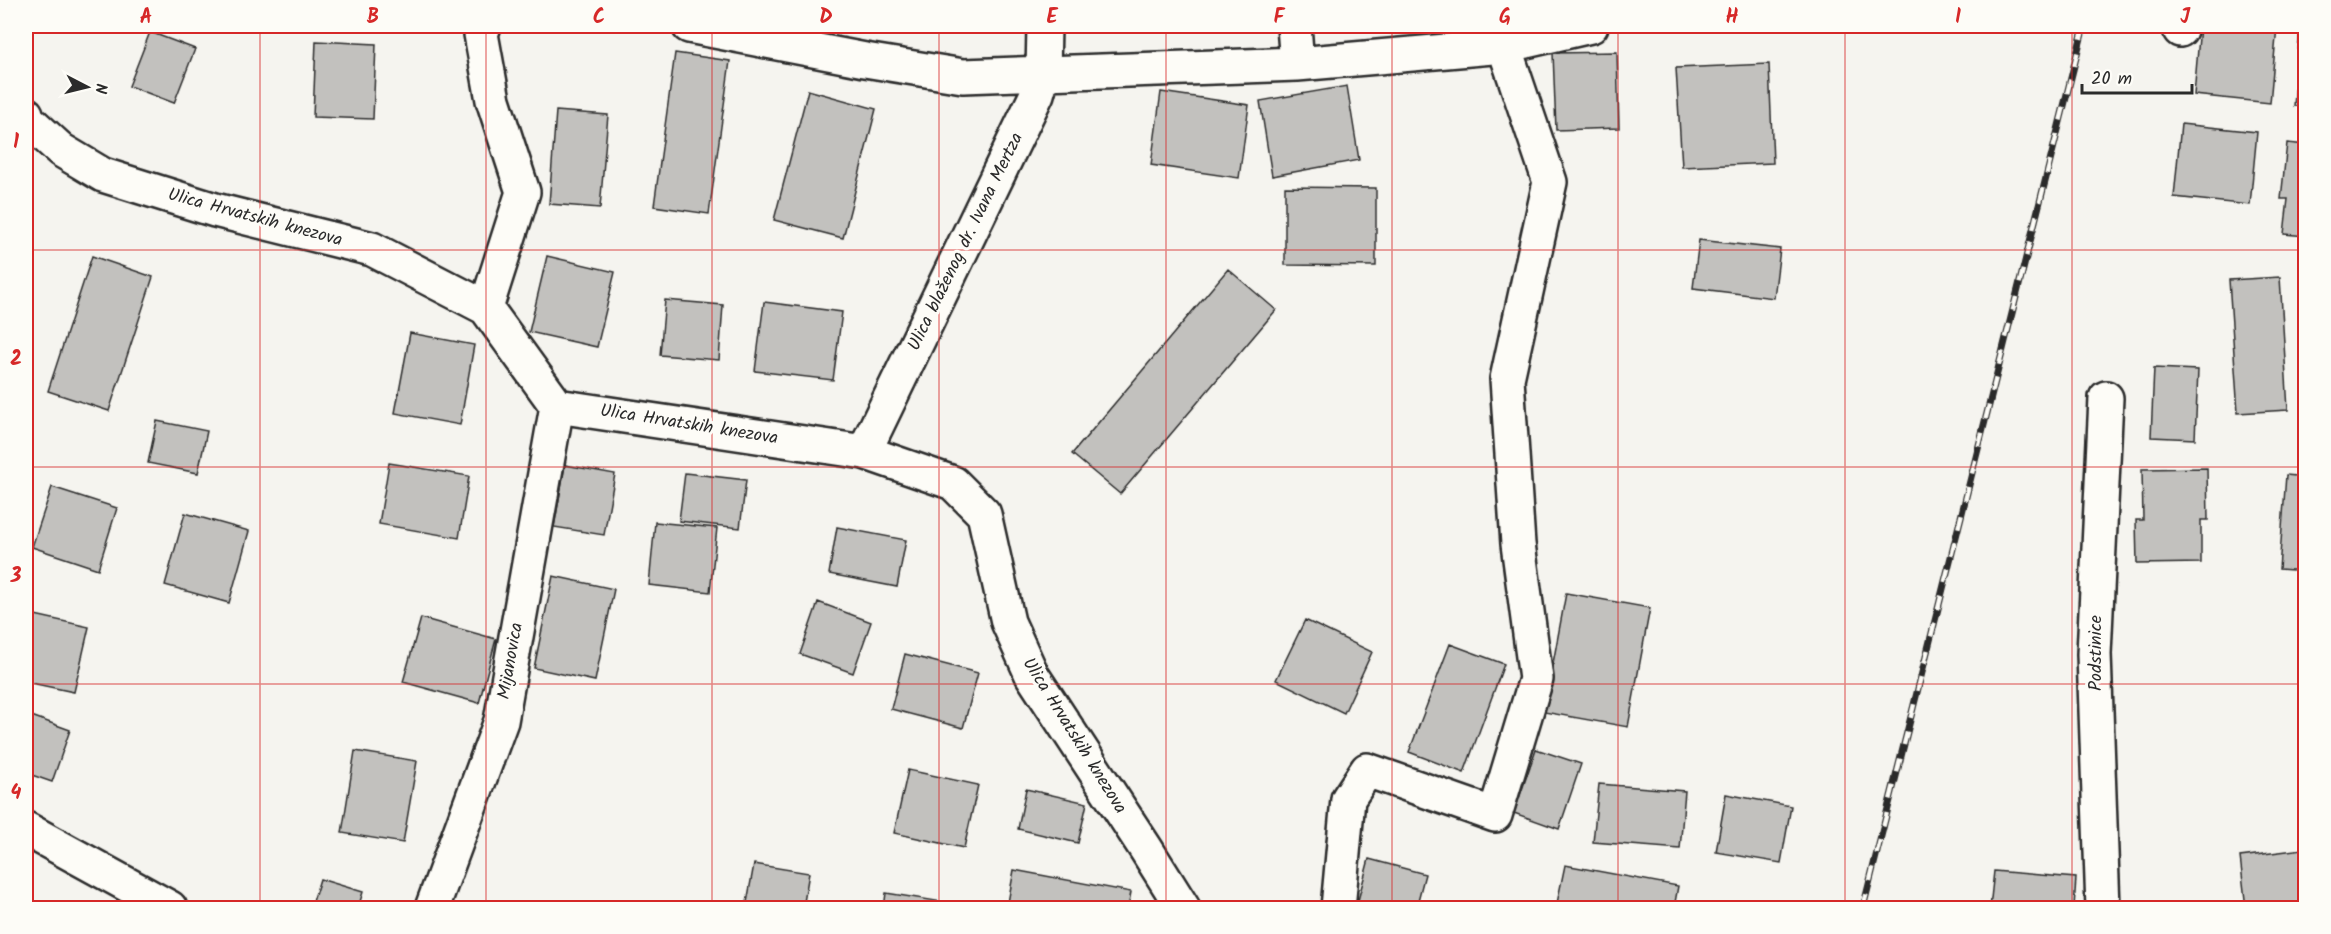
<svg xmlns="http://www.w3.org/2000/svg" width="2331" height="934" font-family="Kalam,sans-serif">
  <rect width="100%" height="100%" fill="#f5f4ef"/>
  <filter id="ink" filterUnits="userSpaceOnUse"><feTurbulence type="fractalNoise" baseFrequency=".0167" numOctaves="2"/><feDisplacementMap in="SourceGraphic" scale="12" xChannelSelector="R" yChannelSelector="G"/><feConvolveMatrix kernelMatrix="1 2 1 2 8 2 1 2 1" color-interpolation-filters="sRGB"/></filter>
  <g filter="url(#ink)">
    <path fill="#c2c1be" stroke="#2b2b2b" stroke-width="1.5" d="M896 26H944V30Z
      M2200 26H2277L2270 103 2194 95Z
      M2300 26H2306V107L2294 106Z
      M150 32 195 49 174 103 129 86Z
      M316 41 376 44 373 119 313 117Z
      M1617 52 1619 128 1556 130 1553 53Z
      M675 53 730 61 709 214 654 206Z
      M1769 64 1773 163 1682 167 1676 68Z
      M1347 86 1359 160 1272 176 1260 101Z
      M808 90 876 109 843 238 774 220Z
      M1161 92 1249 105 1239 178 1151 165Z
      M556 111 608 115 600 208 549 204Z
      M2181 124 2257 132 2250 205 2174 197Z
      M2287 143 2306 145V236L2284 234 2288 199H2281Z
      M1285 187 1376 188V266L1285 265Z
      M1699 240 1780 249 1774 298 1693 288Z
      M92 256 153 277 109 411 48 391Z
      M547 256 615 272 597 347 529 332Z
      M1228 269 1276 310 1120 494 1072 454Z
      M2280 277 2288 410 2238 413 2229 280Z
      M665 300 723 305 719 360 660 355Z
      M764 302 842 312 833 380 755 371Z
      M410 333 474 345 460 425 395 413Z
      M2154 368 2198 370 2195 439 2151 437Z
      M157 421 207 431 198 473 148 463Z
      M389 463 469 476 459 538 379 524Z
      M565 465 615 474 604 535 554 527Z
      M2207 468 2208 520H2201V563L2137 564 2136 520H2143L2142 469Z
      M685 473 746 480 740 528 679 521Z
      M2286 475 2306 477V571L2279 569Z
      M52 487 117 508 98 569 32 547Z
      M185 513 249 531 229 603 165 585Z
      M655 522 717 528 710 592 649 585Z
      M837 527 906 540 897 587 829 574Z
      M553 576 614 589 595 681 534 668Z
      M1566 593 1650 608 1628 727 1544 712Z
      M818 602 871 622 853 673 800 654Z
      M26 613 89 627 74 692 26 682Z
      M421 618 496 639 479 703 403 682Z
      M1305 620 1372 652 1344 713 1276 680Z
      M1450 644 1504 664 1464 773 1409 752Z
      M905 654 978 673 963 728 891 709Z
      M26 714 70 730 52 782 26 773Z
      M1536 749 1581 764 1559 829 1514 813Z
      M355 751 417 761 403 843 342 833Z
      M908 770 978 785 964 848 894 833Z
      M1599 784 1685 791 1680 849 1593 842Z
      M1026 789 1087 803 1078 843 1018 829Z
      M1726 794 1791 806 1781 863 1716 852Z
      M2303 849 2306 872V908H2246L2240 857Z
      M1369 859 1425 874 1416 908H1356Z
      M754 864 809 873 803 908H746Z
      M1565 865 1678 886 1674 908H1556Z
      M1014 870 1131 892 1128 908H1007Z
      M1994 871 2076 878 2074 908H1990Z
      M320 879 363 892 358 908H311Z
      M886 893 943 902 942 908H884Z"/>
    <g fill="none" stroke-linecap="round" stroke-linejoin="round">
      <defs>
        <path id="minor" d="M484 26 481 34 493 100 523 192 486 308
          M689 26 865 60 963 76 1297 64 1504 46 1591 26
          M1294 26 1297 64
          M2180 30 2181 26
          M26 114 27 119 61 150 103 175 215 210 372 249 486 308 557 406 864 452 953 483 984 514 1008 622 1032 675 1146 849 1183 908
          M864 452 1037 94 1043 73 1044 26
          M26 829 170 908
          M432 908 501 721 557 406
          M1338 908 1348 799 1367 770 1495 815 1536 679 1518 544 1507 379 1550 182 1504 46
          M2103 908 2094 654 2106 398"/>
      </defs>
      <use href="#minor" stroke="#2b2b2b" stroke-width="38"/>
      <use href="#minor" stroke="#fdfcf7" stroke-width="33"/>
      <defs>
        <path id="rail" d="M1863 908 2084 26"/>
      </defs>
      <use href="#rail" stroke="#2b2b2b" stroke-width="7"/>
      <use href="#rail" stroke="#fdfcf7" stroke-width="4.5" stroke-dasharray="14" stroke-linecap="butt"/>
    </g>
  </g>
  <path fill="none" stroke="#d62828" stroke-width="1.5" stroke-opacity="0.55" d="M260 26V908M486 26V908M712 26V908M939 26V908M1166 26V908M1392 26V908M1618 26V908M1845 26V908M2072 26V908M26 250H2306M26 467H2306M26 684H2306"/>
  <g text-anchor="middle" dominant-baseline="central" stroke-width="6" stroke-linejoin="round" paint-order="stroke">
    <g font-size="18" fill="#2b2b2b" stroke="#fdfcf7">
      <text transform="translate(255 218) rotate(15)">Ulica Hrvatskih knezova</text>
      <text transform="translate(966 242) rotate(-64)">Ulica blaženog dr. Ivana Mertza</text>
      <text transform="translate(689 425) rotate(9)">Ulica Hrvatskih knezova</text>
      <text transform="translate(2096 653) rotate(-90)">Podstinice</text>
      <text transform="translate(511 661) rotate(-80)">Mijanovica</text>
      <text transform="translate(1074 736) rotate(58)">Ulica Hrvatskih knezova</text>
    </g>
  </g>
  <rect width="2331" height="934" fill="none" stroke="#fdfcf7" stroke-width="66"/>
  <g transform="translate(87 87) rotate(97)" stroke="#fdfcf7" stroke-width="4.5" paint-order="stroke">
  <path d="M0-4.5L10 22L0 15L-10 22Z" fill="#2b2b2b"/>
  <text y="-9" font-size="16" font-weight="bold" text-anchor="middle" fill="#2b2b2b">N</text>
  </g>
  <path d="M2082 84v9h110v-9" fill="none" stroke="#2b2b2b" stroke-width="3"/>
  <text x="2091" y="84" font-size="18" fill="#2b2b2b" stroke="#fdfcf7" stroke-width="4.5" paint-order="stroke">20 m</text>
  <rect x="33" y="33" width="2265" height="868" fill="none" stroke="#d62828" stroke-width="2"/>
  <g font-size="20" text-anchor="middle" font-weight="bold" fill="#d62828">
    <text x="146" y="23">A</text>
    <text x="373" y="23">B</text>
    <text x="599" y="23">C</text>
    <text x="826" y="23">D</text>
    <text x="1052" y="23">E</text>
    <text x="1279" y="23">F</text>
    <text x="1505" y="23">G</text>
    <text x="1732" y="23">H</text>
    <text x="1958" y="23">I</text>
    <text x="2185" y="23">J</text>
    <text x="16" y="148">1</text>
    <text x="16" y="365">2</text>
    <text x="16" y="582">3</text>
    <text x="16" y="799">4</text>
  </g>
</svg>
